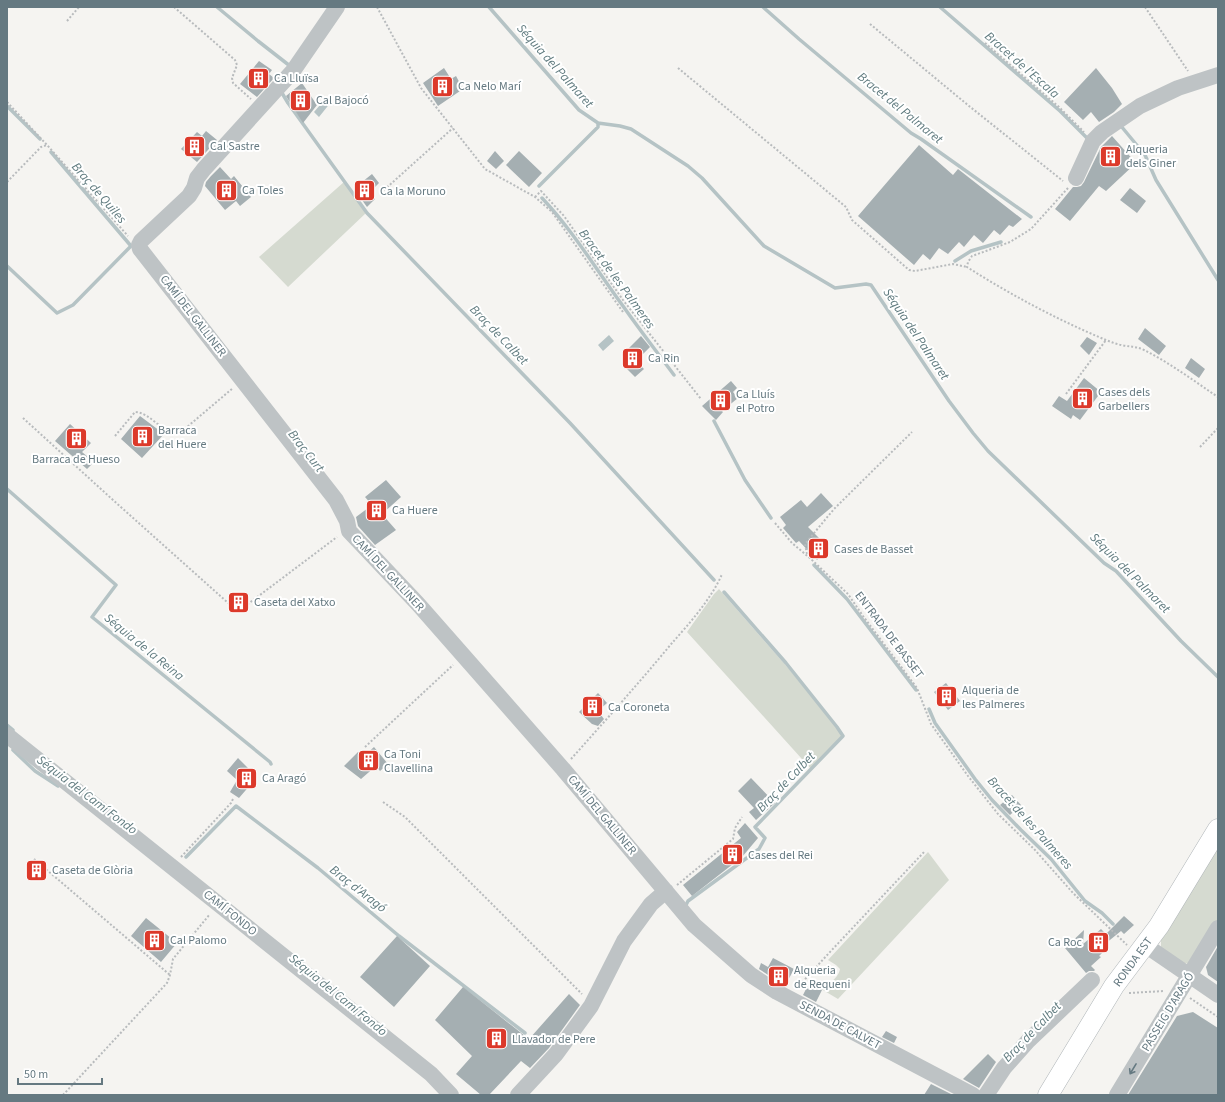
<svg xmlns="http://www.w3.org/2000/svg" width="1225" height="1102" font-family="'Source Sans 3',sans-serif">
  <rect width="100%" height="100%" fill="#f5f4f1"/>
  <path fill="#d5dad0" d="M344 182 366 213 288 287 259 257Z
    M719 589 789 669 836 726 841 735V737L811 769 687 632 714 594Z
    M1218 839V922L1190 964 1178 962 1161 947V935Z
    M928 852 949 880 838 999 811 983 813 981 825 986C831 983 839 976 840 969L836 965 828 960Z"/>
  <path fill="#b5c3c5" d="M326 98 331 102 319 117 314 112Z
    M609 335 614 341 603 351 598 345Z"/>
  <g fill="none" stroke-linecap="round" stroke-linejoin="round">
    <path stroke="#b5c3c5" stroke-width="3.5" d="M217 7 258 41 290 66
      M489 7 579 110 598 123 620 126 631 129 688 166 702 178 764 246 835 288 866 284 871 285 949 401 973 433 988 451 1104 563 1116 571 1181 641 1218 677
      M763 7 799 39 911 133 921 139 1031 217
      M940 7 1060 111 1089 140
      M282 93 288 103 367 213 570 423 714 580
      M7 106 40 139
      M1121 126 1145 155 1156 180 1218 280
      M539 186 598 127V123
      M542 198C573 231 596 269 623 306 639 329 657 352 674 375
      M955 261 971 251 1001 242
      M7 266 57 313 73 305 131 246 51 152
      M714 421 745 480 771 518
      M7 489 116 585 92 617 270 762 271 764
      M814 565 847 599 916 690
      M929 709 935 723 975 779 992 800 1021 830 1051 859 1085 901 1102 913 1113 924
      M7 725 13 730
      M13 750 35 771 58 786
      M186 857 236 806 318 868 399 936 525 1033
      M685 907 688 901 759 849 765 838 755 827 843 736 837 727 786 663 724 592"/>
  </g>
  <path fill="#a5afb2" d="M259 61 272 70 269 74 274 78 257 97 240 84Z
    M444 68 451 79 456 76 463 89 438 106 423 83Z
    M1096 68 1112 88 1122 104 1114 112 1099 122 1091 112 1083 120 1064 102Z
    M302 83 317 105 303 123 286 96Z
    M206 131 217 140 197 162 181 149 197 132 202 136Z
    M1112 136 1136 163 1106 191 1099 186 1070 221 1055 209 1073 187H1077L1081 186 1084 182 1101 147Z
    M919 145 953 175 958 169 1022 219 1013 227 1009 225 1000 235 994 230 983 243 974 235 964 247 959 242 948 254 939 248 930 260 923 254 914 265 858 216Z
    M495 151 504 161 496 169 487 161Z
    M519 151 542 173 529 187 506 165Z
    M220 167 231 179 234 176 251 197 240 206 236 201 225 210 205 186 206 182 211 176Z
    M372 174 379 183 370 192 375 199 367 207 357 193 361 190 357 186Z
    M1130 188 1146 201 1137 213 1120 200Z
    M1145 328 1166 346 1159 355 1138 339Z
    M641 336 650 347 636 361 644 369 635 377 627 369 631 365 622 355Z
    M1087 337 1097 343 1089 355 1080 346Z
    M1191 358 1205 369 1199 378 1185 368Z
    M1084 378 1101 392 1080 420 1073 415 1071 419 1052 406 1059 396 1067 401Z
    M731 381 737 388 733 392 738 398 722 411 723 412 716 420 702 406Z
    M140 416 164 434 142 458 121 439Z
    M70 424 91 443 82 452 94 462 87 469 55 441Z
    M386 480 401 497 382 514 396 530 375 545 358 526 356 517 372 505 365 497Z
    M821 493 833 506 808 527 829 548 817 560 799 541 796 543 783 528 786 525 780 517 801 500 807 507Z
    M946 683 960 701 948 710 934 692Z
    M598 693 607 703 598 711 604 719 598 726 592 724 579 712Z
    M374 747 388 764 380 771 376 766 361 779 344 766 358 752 363 757Z
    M238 758 257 777 239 798 230 792 237 780 227 771Z
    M751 778 775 803 756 820 749 812 754 808 738 791Z
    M1012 795 1021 805 1010 815 1000 805Z
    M745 823 758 838 742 857 692 896 683 885 741 838 737 832Z
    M1124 916 1134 925 1124 934 1121 931 1105 944 1108 947 1099 956 1101 957 1091 966 1095 970 1094 971H1089L1086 973 1065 948 1084 930 1083 944 1101 929 1106 934Z
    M146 918 177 943 161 962 131 936Z
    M397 936 430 966 394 1007 360 977Z
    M1218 946V982L1208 975 1206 967Z
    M773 958 794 969 785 986 759 969 761 963 768 967Z
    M809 983 822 990 816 1002 803 995Z
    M463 987 525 1036 526 1035 530 1038 569 994 580 1005 549 1048 530 1068 521 1061 489 1095H481L456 1074 472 1056 435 1020Z
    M1193 1012 1218 1028V1095H1128L1177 1016Z
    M886 1031 897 1037 894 1043 882 1037Z
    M988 1054 996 1062 979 1088 963 1079Z
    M931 1084 953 1095H924Z"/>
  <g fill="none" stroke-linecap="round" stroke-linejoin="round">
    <defs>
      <path id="major" d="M1048 1095 1114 986 1159 926 1218 829"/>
    </defs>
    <use href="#major" stroke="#afb5b8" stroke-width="21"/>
    <path stroke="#b8bbbd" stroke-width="2" stroke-dasharray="2 2" stroke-linecap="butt" d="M174 7 235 60 237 65 232 78 233 83 251 99
      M377 7 421 88 485 169 535 197 552 212 623 312
      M1145 7 1188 71
      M67 21 79 7
      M870 24 969 106 1063 181
      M985 43 1059 107 1084 132
      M678 68 846 207 852 220 909 270 915 271 953 264 967 267
      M7 102 47 145 128 236
      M7 182 41 147 47 145
      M1068 188 1031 229 1010 242 986 251 972 256 968 262 967 267C1011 295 1058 320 1106 340 1111 342 1116 344 1121 345 1129 347 1136 346 1144 350 1170 363 1194 381 1218 397
      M384 190 453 128
      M535 197 541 191 564 216 623 300 701 399
      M7 271V272
      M1066 394 1106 340
      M23 418 113 500 236 610H240L337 537
      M115 436 135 412C152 413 161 434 180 433L233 388
      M1200 447 1218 428
      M775 523 792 543 811 559 848 594 863 616 917 688 931 724 968 776 998 814 1034 849 1073 893 1127 945
      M807 554 805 544 834 509 912 432
      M365 747 453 665
      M571 759C605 721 639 683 672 643 689 624 712 598 722 574
      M383 802 405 817 582 994
      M181 857 231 803 233 799
      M34 859 170 975
      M677 885 733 839 735 828 742 817
      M797 988 829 953 925 851
      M1129 993 1164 991
      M1190 998 1218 1017
      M63 1095 167 983 170 975 173 959 210 914"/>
    <path stroke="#bec3c5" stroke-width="16" d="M337 7 293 71 204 169 197 178 194 188 189 196 141 241 139 245 140 249 336 500 347 521 349 531 418 604 563 769 694 925 751 975 777 992 973 1095
      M1076 178 1093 141 1102 132 1140 106 1178 88 1218 75
      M7 735 431 1074 451 1095
      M1145 945 1218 995
      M518 1095 556 1054 591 1006 624 941 651 904 666 891
      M986 1095 1004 1068 1028 1041 1092 980
      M1117 1095 1218 928"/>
    <use href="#major" stroke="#fff" stroke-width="20"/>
  </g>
  <defs><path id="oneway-shaft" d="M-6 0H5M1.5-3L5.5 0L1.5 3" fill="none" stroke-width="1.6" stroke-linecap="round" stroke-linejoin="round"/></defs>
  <use stroke="#657981" href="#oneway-shaft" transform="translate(1133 1069) rotate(121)"/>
  <defs>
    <symbol id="building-square" viewBox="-11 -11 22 22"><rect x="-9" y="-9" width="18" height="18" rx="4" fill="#dc392a" stroke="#fff"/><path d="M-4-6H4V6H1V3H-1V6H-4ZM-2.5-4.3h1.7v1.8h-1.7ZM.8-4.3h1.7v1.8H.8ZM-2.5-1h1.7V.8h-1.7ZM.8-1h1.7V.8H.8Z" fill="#fff"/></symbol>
  </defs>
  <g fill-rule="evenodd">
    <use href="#building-square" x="246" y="66" width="25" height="25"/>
    <use href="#building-square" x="430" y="74" width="25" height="25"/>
    <use href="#building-square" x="288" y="88" width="25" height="25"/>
    <use href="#building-square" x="182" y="134" width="25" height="25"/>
    <use href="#building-square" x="1098" y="144" width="25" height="25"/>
    <use href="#building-square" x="214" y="178" width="25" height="25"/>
    <use href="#building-square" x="352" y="178" width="25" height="25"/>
    <use href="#building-square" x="620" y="346" width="25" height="25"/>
    <use href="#building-square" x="1070" y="386" width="25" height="25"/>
    <use href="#building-square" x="708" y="388" width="25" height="25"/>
    <use href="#building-square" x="130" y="424" width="25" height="25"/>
    <use href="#building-square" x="64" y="426" width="25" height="25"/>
    <use href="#building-square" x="364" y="498" width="25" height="25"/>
    <use href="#building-square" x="806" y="536" width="25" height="25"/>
    <use href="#building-square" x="226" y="590" width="25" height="25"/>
    <use href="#building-square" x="934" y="684" width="25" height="25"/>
    <use href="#building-square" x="580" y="694" width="25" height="25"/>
    <use href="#building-square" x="356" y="748" width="25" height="25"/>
    <use href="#building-square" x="234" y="766" width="25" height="25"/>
    <use href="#building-square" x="720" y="842" width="25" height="25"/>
    <use href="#building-square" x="24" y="858" width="25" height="25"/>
    <use href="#building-square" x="142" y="928" width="25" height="25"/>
    <use href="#building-square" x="1086" y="930" width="25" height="25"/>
    <use href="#building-square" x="766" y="964" width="25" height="25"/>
    <use href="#building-square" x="484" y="1026" width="25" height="25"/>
  </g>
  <g text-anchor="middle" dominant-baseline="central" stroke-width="4" stroke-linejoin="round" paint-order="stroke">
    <g font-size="12" fill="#657981" stroke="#fff" text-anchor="start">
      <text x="274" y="78">Ca Lluïsa</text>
      <text x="458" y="86">Ca Nelo Marí</text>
      <text x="316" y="100">Cal Bajocó</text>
      <text x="210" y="146">Cal Sastre</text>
      <text x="1126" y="149">Alqueria<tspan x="1126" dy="14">dels Giner</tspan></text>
      <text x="242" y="190">Ca Toles</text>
      <text x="380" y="191">Ca la Moruno</text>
      <text x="648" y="358">Ca Rin</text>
      <text x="1098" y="392">Cases dels<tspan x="1098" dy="14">Garbellers</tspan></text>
      <text x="736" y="394">Ca Lluís<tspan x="736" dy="14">el Potro</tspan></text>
      <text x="158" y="430">Barraca<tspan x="158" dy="14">del Huere</tspan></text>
      <text x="76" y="459" text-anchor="middle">Barraca de Hueso</text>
      <text x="392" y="510">Ca Huere</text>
      <text x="834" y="549">Cases de Basset</text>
      <text x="254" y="602">Caseta del Xatxo</text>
      <text x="962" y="690">Alqueria de<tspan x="962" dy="14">les Palmeres</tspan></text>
      <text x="608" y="707">Ca Coroneta</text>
      <text x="384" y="754">Ca Toni<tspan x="384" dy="14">Clavellina</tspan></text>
      <text x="262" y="778">Ca Aragó</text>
      <text x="748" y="855">Cases del Rei</text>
      <text x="52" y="870">Caseta de Glòria</text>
      <text x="170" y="940">Cal Palomo</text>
      <text x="1082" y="942" text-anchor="end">Ca Roc</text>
      <text x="794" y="970">Alqueria<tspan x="794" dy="14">de Requeni</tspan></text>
      <text x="512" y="1039">Llavador de Pere</text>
    </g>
    <g font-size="12" fill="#657981" stroke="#fff">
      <text transform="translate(193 316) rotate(52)">CAMÍ DEL GALLINER</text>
      <text transform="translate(388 573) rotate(47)">CAMÍ DEL GALLINER</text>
      <text transform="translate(889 635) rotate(53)">ENTRADA DE BASSET</text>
      <text transform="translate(602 815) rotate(50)">CAMÍ DEL GALLINER</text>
      <text transform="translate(230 913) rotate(39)">CAMÍ FONDO</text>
      <text transform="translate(1133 962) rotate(-54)">RONDA EST</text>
      <text transform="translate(1168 1012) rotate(-59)">PASSEIG D'ARAGÓ</text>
      <text transform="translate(840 1025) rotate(28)">SENDA DE CALVET</text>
    </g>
    <g font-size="13" font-style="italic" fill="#607b7f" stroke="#fff">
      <text transform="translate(1022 65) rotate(41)">Bracet de l'Escala</text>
      <text transform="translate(555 66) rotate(48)">Séquia del Palmaret</text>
      <text transform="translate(900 108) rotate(39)">Bracet del Palmaret</text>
      <text transform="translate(99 193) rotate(49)">Braç de Quiles</text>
      <text transform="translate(617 279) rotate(54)">Bracet de les Palmeres</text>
      <text transform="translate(916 334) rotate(56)">Séquia del Palmaret</text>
      <text transform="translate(499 335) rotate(46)">Braç de Calbet</text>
      <text transform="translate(306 451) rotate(52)">Braç Curt</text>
      <text transform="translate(1130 573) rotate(45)">Séquia del Palmaret</text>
      <text transform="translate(144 647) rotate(39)">Séquia de la Reina</text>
      <text transform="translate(786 782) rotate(-46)">Braç de Calbet</text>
      <text transform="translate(87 795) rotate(37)">Séquia del Camí Fondo</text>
      <text transform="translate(1030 823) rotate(48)">Bracet de les Palmeres</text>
      <text transform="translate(358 889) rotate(38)">Braç d'Aragó</text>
      <text transform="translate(338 995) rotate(39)">Séquia del Camí Fondo</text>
      <text transform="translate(1032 1032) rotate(-46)">Braç de Calbet</text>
    </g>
  </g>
  <rect width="1225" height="1102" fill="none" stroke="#657981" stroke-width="16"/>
  <path d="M18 1078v6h84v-6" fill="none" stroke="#657981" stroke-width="2"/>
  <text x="24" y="1078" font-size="12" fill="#657981" stroke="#ffffff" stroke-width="3" paint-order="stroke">50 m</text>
</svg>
